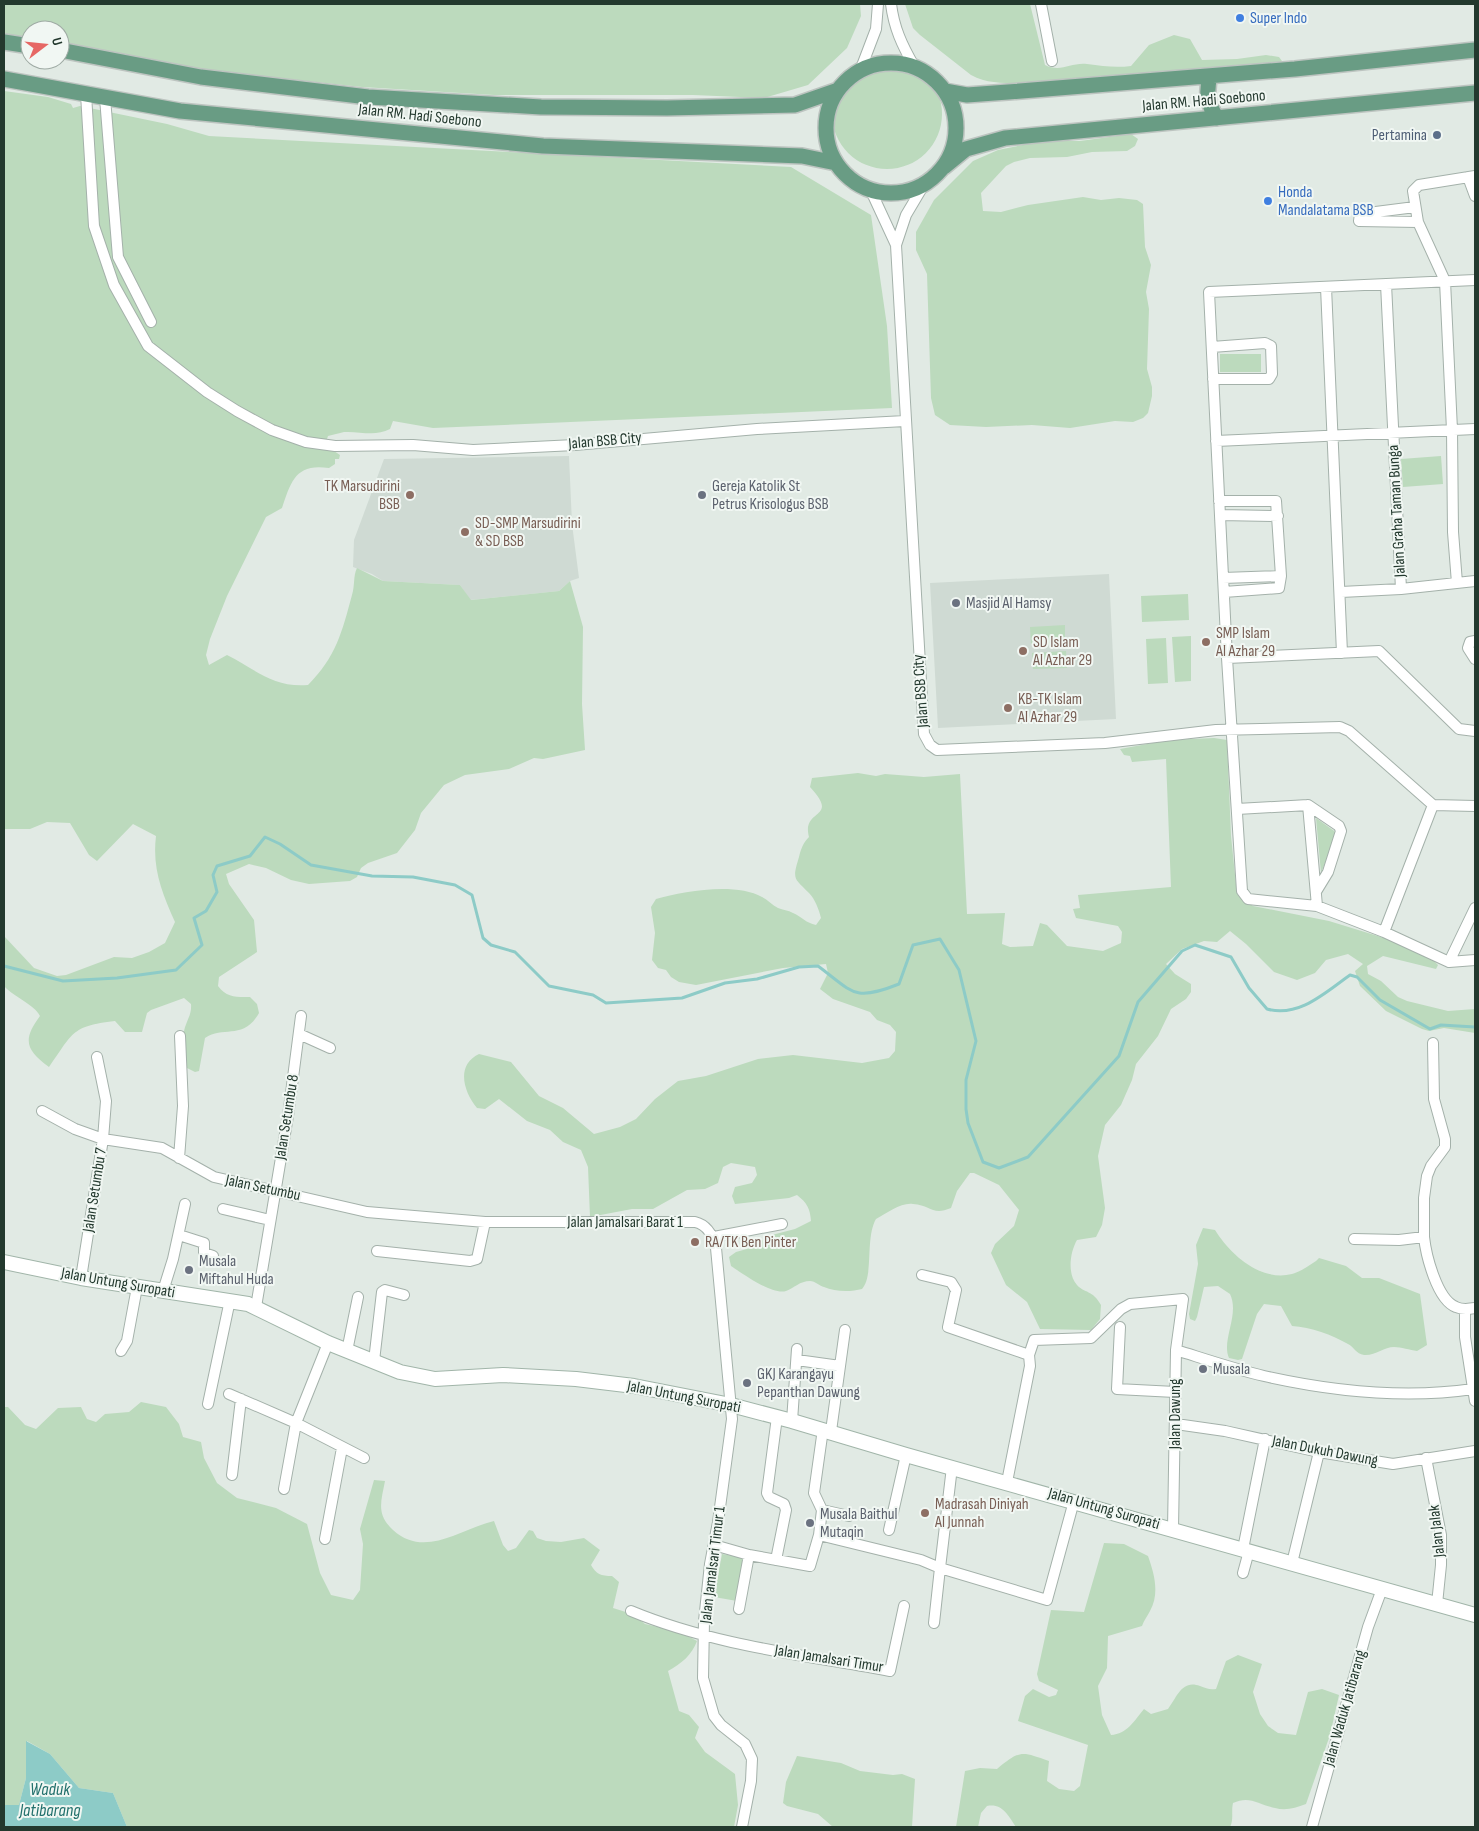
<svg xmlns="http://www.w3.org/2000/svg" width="1479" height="1831" font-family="'Sofia Sans Condensed',sans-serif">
  <rect width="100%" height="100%" fill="#e1eae4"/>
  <path fill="#cfdad3" d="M569 456 572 524 579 578 570 581 559 591 470 600 460 585 383 581 372 574 353 567 354 540 384 459Z
    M1109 574 1116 719 938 728 930 583Z"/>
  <path fill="#bcdabd" d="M4 4H860L861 16 847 48 808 85 764 98 693 95H494L362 87 197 69 60 46V30H30V41L4 37Z
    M905 4H1030L1045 65C1061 73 1071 62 1087 64 1103 66 1115 68 1131 66L1149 45 1174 35 1190 39 1202 60 1237 59 1266 55 1279 57 1282 61 1279 65 1035 84C1013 82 991 86 971 75L920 35 913 28Z
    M832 114a55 55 0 1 1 110 0a55 55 0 1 1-110 0Z
    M4 91 48 97 71 104 73 108 80 106 167 124 209 136 791 167 871 215 887 326 892 408 433 428 393 421 390 429C375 437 360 431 344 432 339 433 333 435 328 436L325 445 340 455 339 459H335V464L329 468C296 463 291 481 282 508L266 517 227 596 210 639 206 655 209 665 227 655C255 669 273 688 308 685 336 657 342 632 352 595 355 586 353 576 357 568L383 581 460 585 471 600 559 591 570 581 583 627 582 704 585 750 543 759 534 758 509 769 465 775 444 785 421 813 415 830 397 853 368 863 361 868 357 877 350 881 309 884 291 880 266 868 249 864 226 874 229 884 254 920 257 952 219 977 218 986C227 998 236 997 250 997L257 1004 259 1013C243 1041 224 1025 205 1038L199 1071 195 1072 187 1068C185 1057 182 1043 184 1031 186 1021 192 1015 191 1004L184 998 151 1010 147 1013 142 1032H125L115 1021C70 1026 73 1034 49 1067 26 1050 22 1040 40 1016 34 1004 15 998 4 986V936L34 968 57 976 66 975 114 957 132 958 149 952 165 943 175 922C162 893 152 868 156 836L133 824 97 861 89 855 70 823 47 822 30 829H4Z
    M1131 134 1138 139 1135 146 1127 151 1092 152 1067 157 1030 158 1014 162 1006 166 981 193 983 211 1001 212 1028 205 1083 197 1101 200 1119 198 1137 200 1143 204 1145 247 1151 265 1146 292 1149 309 1147 369 1152 387V396L1148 413 1143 418 1133 422 1115 421 1070 428 1032 425 986 427 950 425 935 415 931 398 927 274 916 250V232L934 200 973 161 998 150 1042 141H1080Z
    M1220 354H1261V372H1220Z
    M1441 456 1443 484 1403 487 1401 459Z
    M1188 594 1189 620 1142 622 1141 596Z
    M1065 625V642L1031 644 1030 627Z
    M1191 636V681L1175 682 1172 637Z
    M1166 638 1168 683 1148 684 1146 639Z
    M1066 651 1067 668 1033 669 1032 653Z
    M1214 738 1227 740 1231 836 1237 894 1253 906 1329 921 1394 941 1432 959 1438 965 1436 969 1383 956 1367 966 1368 974 1381 981 1398 997 1407 1001 1448 1011 1475 1009V1033L1444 1028 1429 1031 1422 1029 1386 1011 1360 986 1355 971 1363 964 1348 954 1326 960 1315 973 1297 980 1274 972 1246 944 1230 931 1217 942 1204 941 1182 949 1166 964 1175 974 1191 984V992L1186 999 1171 1009 1158 1036 1136 1064 1132 1080 1121 1105 1105 1125 1098 1156 1105 1208 1102 1225 1096 1237 1077 1240C1070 1252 1067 1274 1077 1285 1084 1293 1093 1290 1101 1305L1100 1319 1091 1330 1040 1329 1027 1302 1006 1285 991 1253 995 1244 1014 1226 1019 1210 999 1185 974 1173H970L957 1191 951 1208C932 1216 931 1205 913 1204 902 1202 887 1213 876 1219 865 1238 874 1276 862 1289 851 1292 835 1292 824 1287 820 1286 815 1281 810 1281 800 1281 794 1288 786 1291 772 1295 743 1274 731 1266L729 1257 736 1252 754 1247 768 1236 795 1229 811 1221C810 1208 807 1203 797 1195L789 1198 735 1204 732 1196 735 1187 752 1183 757 1175 755 1167 731 1163 723 1167 718 1183 705 1189 687 1190 653 1209H632L590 1217 588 1167 581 1150 563 1142 550 1130 527 1121 499 1099 485 1109 477 1108C463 1091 456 1065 479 1054L511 1062 539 1096 563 1108 594 1134 620 1127 636 1119 655 1099 678 1081 706 1076 758 1059 793 1055 862 1063 889 1058 895 1051 896 1032 890 1025 877 1020 870 1012 833 999 820 989 828 973 826 964 783 968 696 985 679 982 671 977 666 970 658 968 652 960 655 933 651 907 656 899C683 891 736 882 762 897 768 900 772 905 778 908 783 910 788 910 793 913 802 917 806 923 816 925L821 918C819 910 815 899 809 893 794 878 792 880 799 857 801 849 803 843 809 837 801 808 841 820 810 787L812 778 858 773 876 776 885 774 924 777 960 774 967 914 1005 913 1002 944 1010 947 1033 946 1040 923 1047 925 1067 946 1103 951 1121 943 1122 932 1118 926 1076 918 1073 909 1080 908 1078 895 1171 887 1166 759 1132 762 1130 756 1124 755 1120 749 1169 740Z
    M1316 818 1337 833 1321 873Z
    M1203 1228 1215 1230C1230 1254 1260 1282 1292 1274 1300 1272 1308 1266 1316 1261L1319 1258 1346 1266 1362 1278H1379L1420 1294 1427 1345 1417 1351C1410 1350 1401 1347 1394 1347 1384 1347 1375 1356 1364 1355 1356 1354 1354 1347 1348 1344 1332 1335 1311 1327 1292 1326L1281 1306 1264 1304 1257 1314 1242 1359 1238 1360 1229 1358C1221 1340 1240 1315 1230 1294L1218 1286 1204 1287 1197 1317 1195 1321 1190 1319 1189 1314 1198 1264 1196 1245Z
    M141 1402 166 1407 179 1424 183 1437 201 1442 204 1458 217 1483 237 1498 276 1508 307 1524 320 1573 331 1595 353 1600 360 1590 363 1544 360 1529 374 1480 385 1481C381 1502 376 1514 393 1530 425 1559 460 1529 494 1521L503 1545 508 1551 516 1548 529 1530 533 1531 537 1538 546 1541 561 1542 584 1538 600 1550 591 1565C596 1574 601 1576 612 1576L619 1582 613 1608 632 1614 645 1624 680 1632 697 1641C692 1655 681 1664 668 1671L679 1711 689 1715 699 1727 695 1738 705 1752 735 1774 738 1805 734 1827H127L113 1793 79 1788 50 1754 27 1741 26 1778 19 1805H4V1407H8L25 1425 36 1429 58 1408 81 1407 87 1419 96 1422 105 1414 129 1412Z
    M1104 1543 1124 1544 1148 1556C1154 1573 1160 1593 1150 1611 1147 1617 1144 1620 1142 1626L1108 1636 1107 1668 1098 1686 1102 1715 1111 1735C1127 1734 1134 1721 1144 1709L1151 1714 1168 1709C1177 1697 1182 1679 1200 1686 1206 1688 1209 1690 1216 1689L1226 1661 1238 1655 1262 1664 1253 1692 1260 1714 1268 1726 1278 1733 1296 1735 1308 1692 1322 1689 1339 1695 1330 1735 1306 1804C1295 1808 1286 1811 1275 1808 1259 1805 1250 1795 1233 1803 1231 1812 1234 1819 1230 1827H1016C1008 1815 1002 1803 987 1806L981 1813 978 1827H956L965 1771 980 1768 997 1769C1020 1750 1021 1751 1049 1761L1047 1781 1059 1789 1074 1791 1080 1786 1088 1745 1018 1721 1025 1696 1033 1689 1049 1697 1056 1695 1058 1690 1039 1681 1037 1674 1051 1610 1084 1612Z
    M722 1554 744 1558 737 1601 714 1597Z
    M797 1756 841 1763 860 1771 893 1775 902 1774 915 1779 912 1827H833L818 1814 787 1806 783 1803 786 1782Z"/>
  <path fill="#8dcbc7" d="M26 1741 50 1754 79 1788 113 1793 127 1827H4V1805H19L26 1778Z"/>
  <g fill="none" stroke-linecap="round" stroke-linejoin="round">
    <path stroke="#8dcbc7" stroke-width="3" d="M4 966 63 981 117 978 176 970 202 945 194 918 206 911 217 892 213 875 217 866 250 856 265 837 280 844 311 865 372 876 413 877 455 885 472 895 483 938 491 945 515 952 549 986 593 995 606 1003 682 998 725 983 757 979 799 967 818 966C854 993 854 1002 899 984L913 945 940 939 959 970 976 1041 966 1080V1109L968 1123 983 1162 999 1168 1028 1157 1119 1056 1138 1002 1182 951 1195 945 1231 957 1249 988 1267 1009C1299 1018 1326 992 1350 975L1357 977 1380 1000 1430 1029 1441 1025 1475 1027"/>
    <defs>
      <path id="minor" d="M891 4C894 28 902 45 914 66
        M1041 4 1052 61
        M860 71 876 29 878 4
        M86 94 94 226 114 285 148 346 207 392 237 411 272 430 306 442 335 446 413 445 473 450 575 445 757 429 905 421
        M105 98 118 257 151 322
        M1468 177 1475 196
        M925 183 906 215 896 245 924 734 930 745 937 750 1105 743 1216 730 1340 727 1349 731 1433 805 1475 806
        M871 191 896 245
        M1415 207 1360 214 1359 221 1418 222
        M1475 280 1209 292 1227 658 1242 891 1248 899 1317 906 1384 932 1449 962 1475 960
        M1386 284 1401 589
        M1326 287 1342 653
        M1212 347 1265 343 1271 346 1272 374 1269 379H1213
        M1216 441 1475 429
        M1219 501H1276L1281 576
        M1220 515 1278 516
        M1223 578 1281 576 1279 588 1224 592
        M1457 583 1453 532 1452 430 1445 281 1418 222 1413 191 1419 185 1475 176
        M1341 592 1401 589 1475 581
        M1475 641 1470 642 1468 648 1475 659
        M1227 658 1379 651 1459 729 1475 731
        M1308 805 1339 826 1341 831 1328 872 1317 890
        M1237 809 1308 805 1317 906
        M1384 932 1433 805
        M1449 962 1475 908
        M299 1034 330 1048
        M97 1057 106 1101 103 1139 162 1148 214 1177 367 1212 485 1222H695C708 1225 713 1236 716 1248L732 1419 718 1522 710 1564 704 1621 703 1678 714 1716 721 1725 745 1744 752 1759 751 1781 742 1827
        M42 1111 75 1129 103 1139 81 1278
        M179 1158 183 1106 180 1036
        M223 1209 270 1220
        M179 1235 204 1243V1253L213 1256
        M714 1237 782 1224
        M1424 1237V1198L1427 1176 1431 1166 1445 1147V1139L1434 1099 1433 1043
        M1354 1239 1399 1240 1424 1237C1426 1255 1437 1300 1456 1307 1462 1310 1469 1309 1475 1308
        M377 1251 470 1261 477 1259 485 1222
        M922 1275 951 1282 956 1290 948 1327 1029 1355 1030 1366 1007 1482
        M163 1291 173 1259 185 1204
        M256 1307 288 1116 301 1016
        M1465 1309V1337L1475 1401
        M1120 1327 1117 1389 1175 1392
        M1176 1350C1205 1359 1234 1369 1264 1376 1331 1391 1405 1399 1473 1389
        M121 1351 127 1341 137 1287
        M347 1351 358 1297
        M1029 1355 1034 1340 1091 1338 1121 1309 1130 1304 1183 1299 1176 1350 1173 1529
        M797 1360 840 1366
        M374 1361 382 1292 385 1290 404 1295
        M229 1394 296 1423 364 1458
        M208 1404 230 1300
        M792 1421 797 1349
        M1176 1424 1225 1431 1319 1452 1393 1464 1475 1451
        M831 1431 845 1330
        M1426 1458 1441 1535V1565L1437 1604
        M232 1475 241 1399
        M284 1489 296 1423 328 1343
        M822 1510 849 1516
        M889 1530 906 1455
        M819 1535 822 1510 814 1493 823 1429
        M325 1539 342 1448
        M714 1545 749 1555 810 1566 819 1535 921 1560 940 1568 952 1467
        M1243 1549 1265 1439
        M776 1560 786 1510 784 1504 769 1497 767 1493 777 1417
        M1292 1563 1319 1452
        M1243 1573 1249 1551
        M739 1609 749 1555
        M631 1611C713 1645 803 1655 890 1671L904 1606
        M934 1623 940 1568 1047 1600 1074 1501
        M1312 1827 1368 1627 1382 1589"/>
      <path id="secondary" d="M4 1262 81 1278 248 1304 328 1343 400 1372 435 1379 503 1375 576 1379 634 1386 731 1405 792 1421 906 1455 1475 1615"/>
      <path id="primary" d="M4 42 30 46
        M60 50 201 77 368 97 541 107 667 108 795 105 838 90
        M826 128a65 65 0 1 1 130 0a65 65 0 1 1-130 0Z
        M1210 76C1206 92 1207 104 1217 118
        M4 79 180 111 543 146 802 156 836 163
        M945 91 967 95 1008 92 1295 69 1475 50
        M944 167 966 149 1005 138 1475 93"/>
    </defs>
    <use href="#minor" stroke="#a4b1aa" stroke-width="12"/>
    <use href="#secondary" stroke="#a1b5a9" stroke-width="16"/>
    <use href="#primary" stroke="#bdc4c0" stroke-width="18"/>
    <use href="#minor" stroke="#fff" stroke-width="10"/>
    <use href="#secondary" stroke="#fff" stroke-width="14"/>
    <use href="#primary" stroke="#699c84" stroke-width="15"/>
  </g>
  <g fill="#3f7fe0" stroke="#f1f7f3" stroke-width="2">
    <circle cx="1240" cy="18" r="5"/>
    <circle cx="1268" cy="201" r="5"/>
  </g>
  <circle fill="#5c6f8a" stroke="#f1f7f3" stroke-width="2" cx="1437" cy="135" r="5"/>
  <g fill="#8d6e63" stroke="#f1f7f3" stroke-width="2">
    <circle cx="410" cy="495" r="5"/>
    <circle cx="465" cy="532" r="5"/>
    <circle cx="1206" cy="642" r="5"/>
    <circle cx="1023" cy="651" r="5"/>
    <circle cx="1008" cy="708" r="5"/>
    <circle cx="695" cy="1242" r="5"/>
    <circle cx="925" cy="1513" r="5"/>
  </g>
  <g fill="#6b7280" stroke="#f1f7f3" stroke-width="2">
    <circle cx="702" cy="495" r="5"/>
    <circle cx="956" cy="603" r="5"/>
    <circle cx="189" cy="1270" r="5"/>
    <circle cx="1203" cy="1369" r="5"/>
    <circle cx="747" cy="1383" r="5"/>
    <circle cx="810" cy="1523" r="5"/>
  </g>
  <g text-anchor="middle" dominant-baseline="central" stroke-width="4" stroke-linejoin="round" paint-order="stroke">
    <g font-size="16" fill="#366cbe" stroke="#f1f7f3" text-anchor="start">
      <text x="1250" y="18">Super Indo</text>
      <text x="1278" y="192">Honda<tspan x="1278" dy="18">Mandalatama BSB</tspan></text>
    </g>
    <g font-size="16" fill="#23392e" stroke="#f1f7f3">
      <text transform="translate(1204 101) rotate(-5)">Jalan RM. Hadi Soebono</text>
      <text transform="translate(420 116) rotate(6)">Jalan RM. Hadi Soebono</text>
      <text transform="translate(605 441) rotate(-5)">Jalan BSB City</text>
      <text transform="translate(1397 511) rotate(-93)">Jalan Graha Taman Bunga</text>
      <text transform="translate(921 691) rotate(-94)">Jalan BSB City</text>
      <text transform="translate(287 1117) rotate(-81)">Jalan Setumbu 8</text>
      <text transform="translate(263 1188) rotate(12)">Jalan Setumbu</text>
      <text transform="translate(95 1190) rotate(-81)">Jalan Setumbu 7</text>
      <text x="625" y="1222">Jalan Jamalsari Barat 1</text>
      <text transform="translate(118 1283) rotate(10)">Jalan Untung Suropati</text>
      <text transform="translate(684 1397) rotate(11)">Jalan Untung Suropati</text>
      <text transform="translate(1175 1414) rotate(-90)">Jalan Dawung</text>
      <text transform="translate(1325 1451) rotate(11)">Jalan Dukuh Dawung</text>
      <text transform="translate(1104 1509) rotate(16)">Jalan Untung Suropati</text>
      <text transform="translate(1437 1531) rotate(-96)">Jalan Jalak</text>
      <text transform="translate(713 1565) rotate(-83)">Jalan Jamalsari Timur 1</text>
      <text transform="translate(829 1659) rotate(9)">Jalan Jamalsari Timur</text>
      <text transform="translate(1345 1708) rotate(-74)">Jalan Waduk Jatibarang</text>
    </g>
    <g font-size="16" fill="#4e5e75" stroke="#f1f7f3" text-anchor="end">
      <text x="1427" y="135">Pertamina</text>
    </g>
    <g font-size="16" fill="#785e54" stroke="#f1f7f3" text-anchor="start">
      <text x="400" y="486" text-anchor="end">TK Marsudirini<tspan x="400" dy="18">BSB</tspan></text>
      <text x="475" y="523">SD-SMP Marsudirini<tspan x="475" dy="18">&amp; SD BSB</tspan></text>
      <text x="1216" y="633">SMP Islam<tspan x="1216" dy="18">Al Azhar 29</tspan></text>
      <text x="1033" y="642">SD Islam<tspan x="1033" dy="18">Al Azhar 29</tspan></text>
      <text x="1018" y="699">KB-TK Islam<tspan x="1018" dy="18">Al Azhar 29</tspan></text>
      <text x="705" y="1242">RA/TK Ben Pinter</text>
      <text x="935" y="1504">Madrasah Diniyah<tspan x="935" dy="18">Al Junnah</tspan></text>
    </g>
    <g font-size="16" fill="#5b616d" stroke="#f1f7f3" text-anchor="start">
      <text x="712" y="486">Gereja Katolik St<tspan x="712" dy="18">Petrus Krisologus BSB</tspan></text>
      <text x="966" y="603">Masjid Al Hamsy</text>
      <text x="199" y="1261">Musala<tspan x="199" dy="18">Miftahul Huda</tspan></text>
      <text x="1213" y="1369">Musala</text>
      <text x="757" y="1374">GKJ Karangayu<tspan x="757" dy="18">Pepanthan Dawung</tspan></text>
      <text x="820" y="1514">Musala Baithul<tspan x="820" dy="18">Mutaqin</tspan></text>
    </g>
    <g font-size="18" font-style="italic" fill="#22706c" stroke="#f1f7f3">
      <text x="50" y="1789">Waduk<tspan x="50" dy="21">Jatibarang</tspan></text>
    </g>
  </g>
  <rect width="1479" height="1831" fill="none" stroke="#23392e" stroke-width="10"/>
  <g transform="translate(45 45) rotate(74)"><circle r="24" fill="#f1f7f3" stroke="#9faba4"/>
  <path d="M0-4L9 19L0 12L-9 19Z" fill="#e66764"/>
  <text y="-8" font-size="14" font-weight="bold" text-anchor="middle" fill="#23392e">U</text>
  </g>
</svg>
